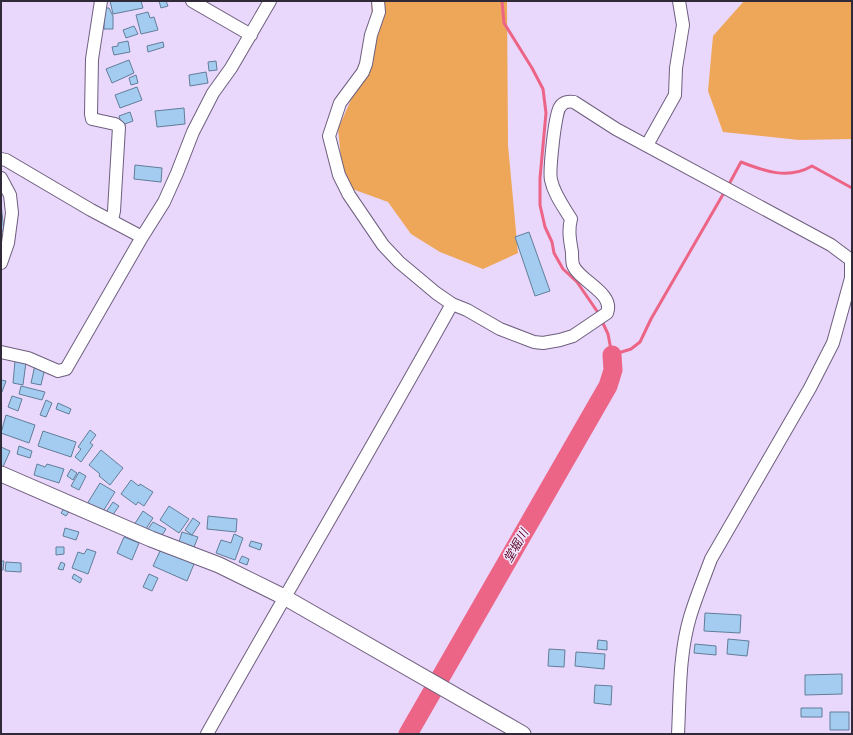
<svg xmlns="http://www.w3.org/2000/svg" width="853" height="735" font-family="'Nunito Sans','Noto Sans JP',sans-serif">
  <rect width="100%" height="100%" fill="#e9d7fc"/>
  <path fill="#eea758" d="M371 1H507L508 145 518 253 483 269 440 252 411 234 388 202 344 186 338 129 374 48Z
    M744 1H852V139L799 140 723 132 708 91 713 36Z"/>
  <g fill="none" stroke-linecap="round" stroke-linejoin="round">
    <path stroke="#ec6587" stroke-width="3" d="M502 1 504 23 532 68 543 89 546 113 540 178V205L545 227 552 242 554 253 563 269 577 282 599 314
      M728 186 741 162C764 171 788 180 812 166L852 188
      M601 319 608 334 612 355 631 349 640 342 651 319 725 191"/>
    <path stroke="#ec6587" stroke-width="19" d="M408 734 608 386 613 370 612 355"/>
  </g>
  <path fill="#a4ccf1" stroke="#617e99" d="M110 1H141L143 8 113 14Z
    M159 1H166L168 6 161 8Z
    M104 8H109L113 16V29H104Z
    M148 12 150 18 154 17 158 30 141 34 136 15Z
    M134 26 138 34 126 38 123 30Z
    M128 41 130 52 114 55 112 47 118 46V43Z
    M163 42 164 47 148 52 147 46Z
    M129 60 134 73 112 83 106 69Z
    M216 61 217 70 209 71 208 62Z
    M206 72 208 83 190 86 189 75Z
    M136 75 138 83 131 85 129 78Z
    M137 87 142 100 120 108 115 95Z
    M184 108 185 124 157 127 155 111Z
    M130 112 133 121 122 125 119 116Z
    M135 165 162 168 161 182 134 179Z
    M1 204 4 231H1Z
    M529 232 550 291 535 296 515 237Z
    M15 361 26 362 23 385 13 383Z
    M35 365 45 368 41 385 31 383Z
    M1 380 6 381 2 392 1 391Z
    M21 386 45 392 42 400 19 394Z
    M12 396 22 399 18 411 8 407Z
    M46 400 52 403 46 417 40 415Z
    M58 403 71 409 69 414 56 409Z
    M6 415 35 425 29 443 1 433Z
    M90 430 96 435 90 443 93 445 81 462 75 457 81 449 78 447Z
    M43 431 76 442 71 457 38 446Z
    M19 446 32 451 30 458 17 454Z
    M1 447 10 451 3 467 1 466Z
    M101 450 123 468 110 485 99 476 100 474 89 465Z
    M37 464 45 467 47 464 64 469 59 483 34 475Z
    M71 469 77 473 73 480 67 476Z
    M79 472 86 476 79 490 71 486Z
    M131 480 139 486 140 484 153 492 144 506 138 502 136 505 121 494Z
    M100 483 115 492 102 513 87 504Z
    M113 502 119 506 112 516 106 512Z
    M169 506 189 519 179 533 160 520Z
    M65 507 70 510 66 516 61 513Z
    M143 511 153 518 144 532 134 525Z
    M208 516 237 519 236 532 207 529Z
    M193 518 200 523 192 535 185 530Z
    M153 522 166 529 161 537 148 529Z
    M65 528 79 532 76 540 63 536Z
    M182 532 198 537 194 547 179 542Z
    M234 534 243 538 235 560 216 553 221 540 231 543Z
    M124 537 139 543 132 560 117 553Z
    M251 541 262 544 260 550 249 546Z
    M56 547H64V554L56 555Z
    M87 549 96 552 88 574 72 568 78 552 84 554Z
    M161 549 194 564 187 581 153 566Z
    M242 556 249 559 247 565 239 562Z
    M1 561H4L3 570H1Z
    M6 562 21 563V572L5 571Z
    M61 562 65 564 63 570 58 569Z
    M74 574 82 579 80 583 72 578Z
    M149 574 158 578 152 591 143 587Z
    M705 613 741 615 740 633 704 631Z
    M728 639 749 641 747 656 727 654Z
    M598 640 607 641V650L597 649Z
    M695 644 716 646V655L694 653Z
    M549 649 565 650 564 667 548 666Z
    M576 652 605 654 604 669 575 666Z
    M842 674V694L805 695V675Z
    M595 685 612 686 611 705 594 703Z
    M801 708H822V717H801Z
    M830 712H849V730H830Z"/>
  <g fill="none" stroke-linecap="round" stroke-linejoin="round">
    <defs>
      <path id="minor" d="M101 1 92 59 91 114 92 119 115 124 119 127 114 211 112 220
        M192 1 251 35
        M378 1 379 12 371 35 366 64 363 72 340 103 329 136 339 175 349 195 383 245 399 262 436 293 452 304 467 310 500 329 534 342 543 343 560 340 573 336 607 313C615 293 579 281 573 265 572 261 572 256 572 252 570 241 568 230 571 219 563 206 554 194 551 180 549 172 555 112 560 107 563 102 569 101 574 102L616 129 831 245 851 260V278L833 343 810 388 711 559C704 578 696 597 690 617 679 654 680 695 678 734
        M647 145 675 95 676 68 683 25 679 1
        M1 159 6 160 91 210 142 237
        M1 178 10 195 12 213 8 243 1 263
        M1 352 28 358 58 371 66 369 142 237 164 202 177 173 193 132 213 93 231 68 270 1
        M207 734C288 590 372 448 452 304"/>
      <path id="tertiary" d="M1 474 151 539 219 565 284 597 523 734"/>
    </defs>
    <use href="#minor" stroke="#6e5f7e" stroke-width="14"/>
    <use href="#tertiary" stroke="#6e5f7e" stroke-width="17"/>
    <use href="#minor" stroke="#fff" stroke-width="12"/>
    <use href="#tertiary" stroke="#fff" stroke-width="15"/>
  </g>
  <g text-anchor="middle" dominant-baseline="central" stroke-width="3" stroke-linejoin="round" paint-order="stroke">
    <g font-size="12" font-style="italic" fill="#5c0325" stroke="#f2e8fe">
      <text transform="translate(516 546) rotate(-60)">堂堀川</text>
    </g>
  </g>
  <rect width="853" height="735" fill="none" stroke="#302937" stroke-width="4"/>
</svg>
